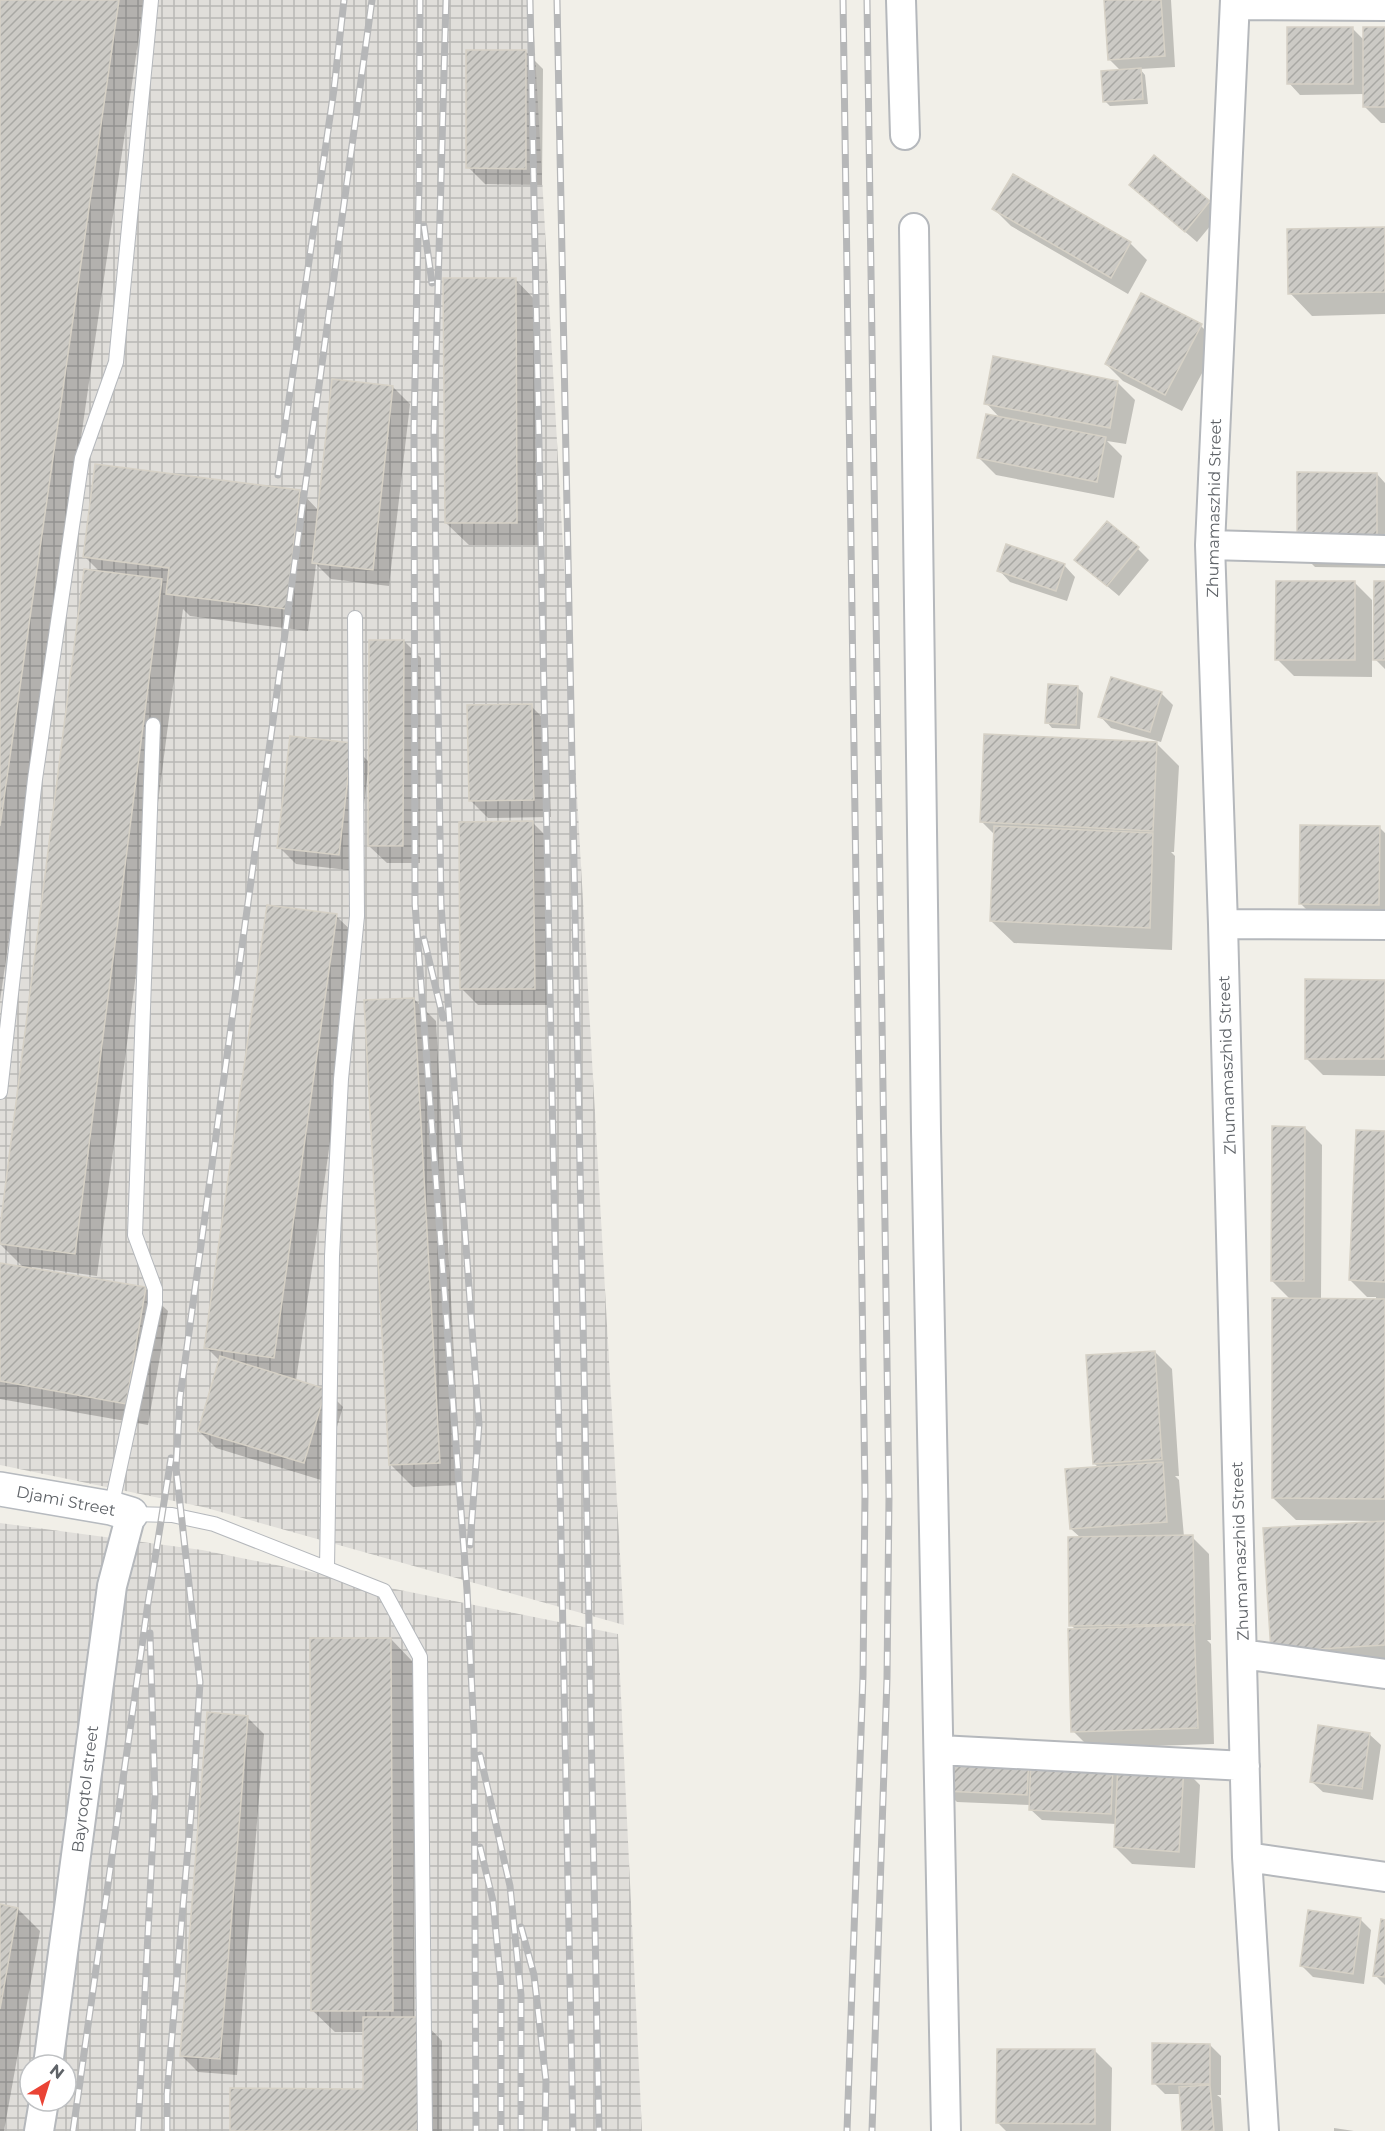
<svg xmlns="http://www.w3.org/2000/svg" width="1385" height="2131" font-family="Montserrat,sans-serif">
  <defs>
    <pattern id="industrial-grid" width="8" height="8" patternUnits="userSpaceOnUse" patternTransform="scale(1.5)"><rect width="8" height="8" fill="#e0deda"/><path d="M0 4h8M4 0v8" fill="none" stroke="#b9b8b5"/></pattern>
    <pattern id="building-hatch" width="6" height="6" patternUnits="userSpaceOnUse" patternTransform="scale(1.5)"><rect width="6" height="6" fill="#cccac5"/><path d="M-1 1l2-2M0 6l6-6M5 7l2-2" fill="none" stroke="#a9a8a4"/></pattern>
  </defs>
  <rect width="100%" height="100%" fill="#f1efe8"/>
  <path fill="url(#industrial-grid)" fill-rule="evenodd" d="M0 0H532L624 1625 203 1507 0 1465Z
    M0 1523 202 1550 618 1634 642 2131H0ZM30 2065H66V2101H30Z"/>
  <path fill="#0003" d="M0 0H144L0 1001Z
    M1106 0H1171L1175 67 1140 69 1145 75 1148 104 1110 106 1105 101 1121 71 1109 59Z
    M1352 28 1364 40 1385 29V123H1381L1364 106V94L1300 95 1289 83Z
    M526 52 543 69 542 185 485 184 468 167Z
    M1013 176 1130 243 1147 260 1128 294 1011 226 994 209Z
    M1131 185 1209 202 1220 214 1197 242Z
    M1385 229V314L1312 316 1290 293Z
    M515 279 537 302 539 545H469L446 523Z
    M1201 326 1218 343 1182 411 1123 381 1106 364Z
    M1118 383 1135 400 1126 444 1107 441 1122 456 1114 498 996 475 979 458 1001 419 986 403Z
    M393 387 410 404 389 586 331 579 316 564 308 631 190 616 183 609 97 1276 32 1267V1270L145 1289 168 1311 148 1425 0 1399V1265L25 1269 0 1244V1240L101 573 85 557 300 491 319 511Z
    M1377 474 1385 483V568L1315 567 1298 550Z
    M1138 549 1149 560 1119 596 1076 560Z
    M1064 565 1075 577 1067 601 1010 582 999 570Z
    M1385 582V669L1375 659Z
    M1355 583 1372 600V677L1294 676 1277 659Z
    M404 641 421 658 420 863H387L369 846 370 771H368L356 871 296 864 279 847 352 745 370 763Z
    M1077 687 1083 693 1080 729 1052 728 1047 722Z
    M1161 693 1173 705 1161 742 1111 728 1100 716Z
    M531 706 548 723 551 817 488 818 471 801Z
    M1156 743 1179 766 1174 852H1171L1175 856 1172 950 1014 943 991 921 995 835 982 822Z
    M533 823 550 840 551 1005H478L461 988Z
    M1379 827 1385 833V921H1318L1301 904Z
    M336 916 359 938 296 1381 326 1390 343 1407 321 1480 216 1448 199 1431 220 1361 206 1347Z
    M1385 982V1076L1323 1075 1306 1058Z
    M414 999 436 1021 461 1485 413 1487 391 1465Z
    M1305 1128 1322 1145 1321 1300H1376V1297H1367L1350 1280 1385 1133V1668L1295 1673 1375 1523V1521L1296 1520 1273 1498 1291 1300 1272 1281Z
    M1155 1352 1172 1369 1179 1476H1175L1179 1480 1184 1537H1192L1209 1554 1211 1640H1207L1211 1644 1214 1744 1090 1748 1073 1731 1077 1631 1071 1625 1081 1538 1071 1529 1099 1468 1094 1463Z
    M391 1639 413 1662 414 2018H420L442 2041V2131H232L364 2090V2032H335L312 2010Z
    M247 1717 264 1734 237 2075 198 2072 181 2055Z
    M1369 1734 1381 1745 1373 1800 1323 1792 1311 1781Z
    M947 1756 1183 1768 1200 1785 1195 1868 1132 1864 1115 1847 1116 1824 1042 1820 1030 1809V1805L957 1802 945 1790Z
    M0 1906 18 1909 40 1931 4 2131H0Z
    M1360 1919 1371 1930 1364 1984 1313 1977 1302 1966Z
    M1385 1921V1985L1375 1975Z
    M1210 2045 1221 2056V2095H1217L1221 2098 1223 2131H1183L1181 2094H1165L1154 2083Z
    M1095 2051 1112 2068 1111 2131H1006L998 2123Z
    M1334 2128 1354 2131H1334Z"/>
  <path fill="url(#building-hatch)" stroke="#d6d1c6" stroke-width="1.5" d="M0 0H119L0 826Z
    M1104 0H1161L1165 56 1108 60Z
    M1287 27H1353V84H1287Z
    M1363 27H1385V107H1363Z
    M466 50H526V169L466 168Z
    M1141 68 1143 99 1103 102 1101 71Z
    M1154 155 1210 201 1185 232 1129 185Z
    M1013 174 1131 242 1111 278 992 209Z
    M1385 227V292L1288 294 1287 229Z
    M443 278H516L517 523H445Z
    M1141 293 1202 324 1165 395 1105 364Z
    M993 356 1118 381 1110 428 984 404Z
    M332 379 393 386 373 570 312 563Z
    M986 414 1106 437 1097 482 977 458Z
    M95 464 300 490 286 609 166 594 169 568 83 557Z
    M1297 472 1377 473V552L1297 551Z
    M1107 521 1139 547 1107 586 1074 560Z
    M1006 544 1065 564 1056 591 997 571Z
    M84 569 162 579 75 1254 0 1244V1228Z
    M1276 581H1355V660H1275Z
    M1374 581H1385V660H1373Z
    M369 640H404L403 846H368Z
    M1111 677 1162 692 1150 732 1098 717Z
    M1048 684 1078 686 1076 725 1045 723Z
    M532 704 534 800 469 801 467 705Z
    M984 734 1157 742 1153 831 980 822Z
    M290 736 352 743 339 855 277 848Z
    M533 821 535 989H460L459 822Z
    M1300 825 1380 826 1379 905 1299 904Z
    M994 826 1153 833 1150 928 990 921Z
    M267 905 337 914 274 1358 204 1348Z
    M1305 979 1385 980V1059H1305Z
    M414 998 440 1463 389 1465 364 1000Z
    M1272 1126 1305 1127 1304 1281H1271Z
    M1356 1130 1385 1131V1282L1349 1280Z
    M0 1263 146 1287 126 1404 0 1381Z
    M1272 1298 1385 1299V1499L1272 1498Z
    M1155 1351 1162 1459 1093 1464 1086 1355Z
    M220 1356 326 1389 304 1463 198 1431Z
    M1163 1462 1167 1522 1070 1529 1065 1469Z
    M1385 1521V1645L1271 1652 1263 1528Z
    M1193 1535 1195 1624 1069 1626 1068 1537Z
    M1194 1625 1198 1728 1071 1732 1068 1629Z
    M310 1638H391L393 2011H311Z
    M207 1712 248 1716 220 2059 180 2056Z
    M1318 1725 1370 1733 1362 1789 1310 1782Z
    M946 1755 1029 1758 1027 1795 944 1791Z
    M1031 1759 1113 1763 1111 1814 1029 1810Z
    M1118 1763 1184 1767 1179 1852 1114 1847Z
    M0 1904 18 1908 0 2009Z
    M1308 1910 1361 1918 1353 1974 1300 1966Z
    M1381 1919 1385 1920V1977L1373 1976Z
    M363 2017H420V2131H230V2088L363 2089Z
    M1152 2043 1210 2044V2084H1152Z
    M997 2049H1095V2124L996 2123Z
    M1210 2085 1214 2131H1182L1179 2087Z"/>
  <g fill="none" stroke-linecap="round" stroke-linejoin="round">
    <defs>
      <path id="lane" d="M0 1092 35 779 82 458 116 362 151 0
        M111 1508 155 1304V1289L135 1235 153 725
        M131 1514 172 1515 214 1524 384 1591 420 1657 425 2131
        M327 1568 332 1256 341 1079 357 916 355 618"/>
      <path id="street" d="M901 0 905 135
        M1235 0 1210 545 1223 924 1247 1857 1264 2131
        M1235 5 1385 6
        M914 228 926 1131 946 2131
        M1210 545 1385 550
        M1223 924 1385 925
        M1242 1654 1385 1674
        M939 1750 1245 1766
        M1247 1857 1385 1877
        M48 2065 112 1586 131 1514
        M39 2131 44 2101"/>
      <path id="secondary" d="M0 1489 111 1508 131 1514"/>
    </defs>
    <use href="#lane" stroke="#b5b8bc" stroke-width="16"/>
    <use href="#street" stroke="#b5b8bc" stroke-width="32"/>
    <use href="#secondary" stroke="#b6babf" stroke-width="36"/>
    <use href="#lane" stroke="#fff" stroke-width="14"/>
    <use href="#street" stroke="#fff" stroke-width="28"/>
    <use href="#secondary" stroke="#fff" stroke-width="33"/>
    <defs>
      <path id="rail" d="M420 0 419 188 414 427 415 904 467 1590 474 1732 476 2131
        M446 0 434 432 441 905 479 1424 470 1545
        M530 0 573 2131
        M557 0 599 2131
        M843 0 865 1494 863 1676 847 2131
        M867 0 889 1497 887 1678 872 2131
        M424 226 432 283
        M278 475 334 89 344 0
        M424 939 443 1018
        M480 1755 510 1886 521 1995V2131
        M480 1847 493 1901 501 1985V2131
        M521 1927 534 1975 546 2081 545 2131
        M73 2131 148 1603 171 1458
        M138 2131 155 1795 150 1633
        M167 2131V2094L195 1766 200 1682 176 1468 180 1398 372 0"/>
    </defs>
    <use href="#rail" stroke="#b6b7b8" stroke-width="7"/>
    <use href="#rail" stroke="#fff" stroke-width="4.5" stroke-dasharray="14" stroke-linecap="butt"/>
  </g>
  <g text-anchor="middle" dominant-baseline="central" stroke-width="4.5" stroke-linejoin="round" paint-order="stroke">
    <g font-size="16" fill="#5f6368" stroke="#fff">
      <text transform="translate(1214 508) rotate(-89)">Zhumamaszhid Street</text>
      <text transform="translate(1227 1065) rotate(-92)">Zhumamaszhid Street</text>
      <text transform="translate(66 1501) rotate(11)">Djami Street</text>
      <text transform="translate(1240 1551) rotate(-92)">Zhumamaszhid Street</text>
      <text transform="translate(85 1789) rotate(-83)">Bayroqtol street</text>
    </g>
  </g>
  <g transform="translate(48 2083) rotate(38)"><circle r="28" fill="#ffffff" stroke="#bfc1c3" stroke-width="1.5"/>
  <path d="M0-4.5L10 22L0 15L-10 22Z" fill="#ea4335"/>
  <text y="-9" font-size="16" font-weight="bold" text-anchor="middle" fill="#5f6368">N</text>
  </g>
</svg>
